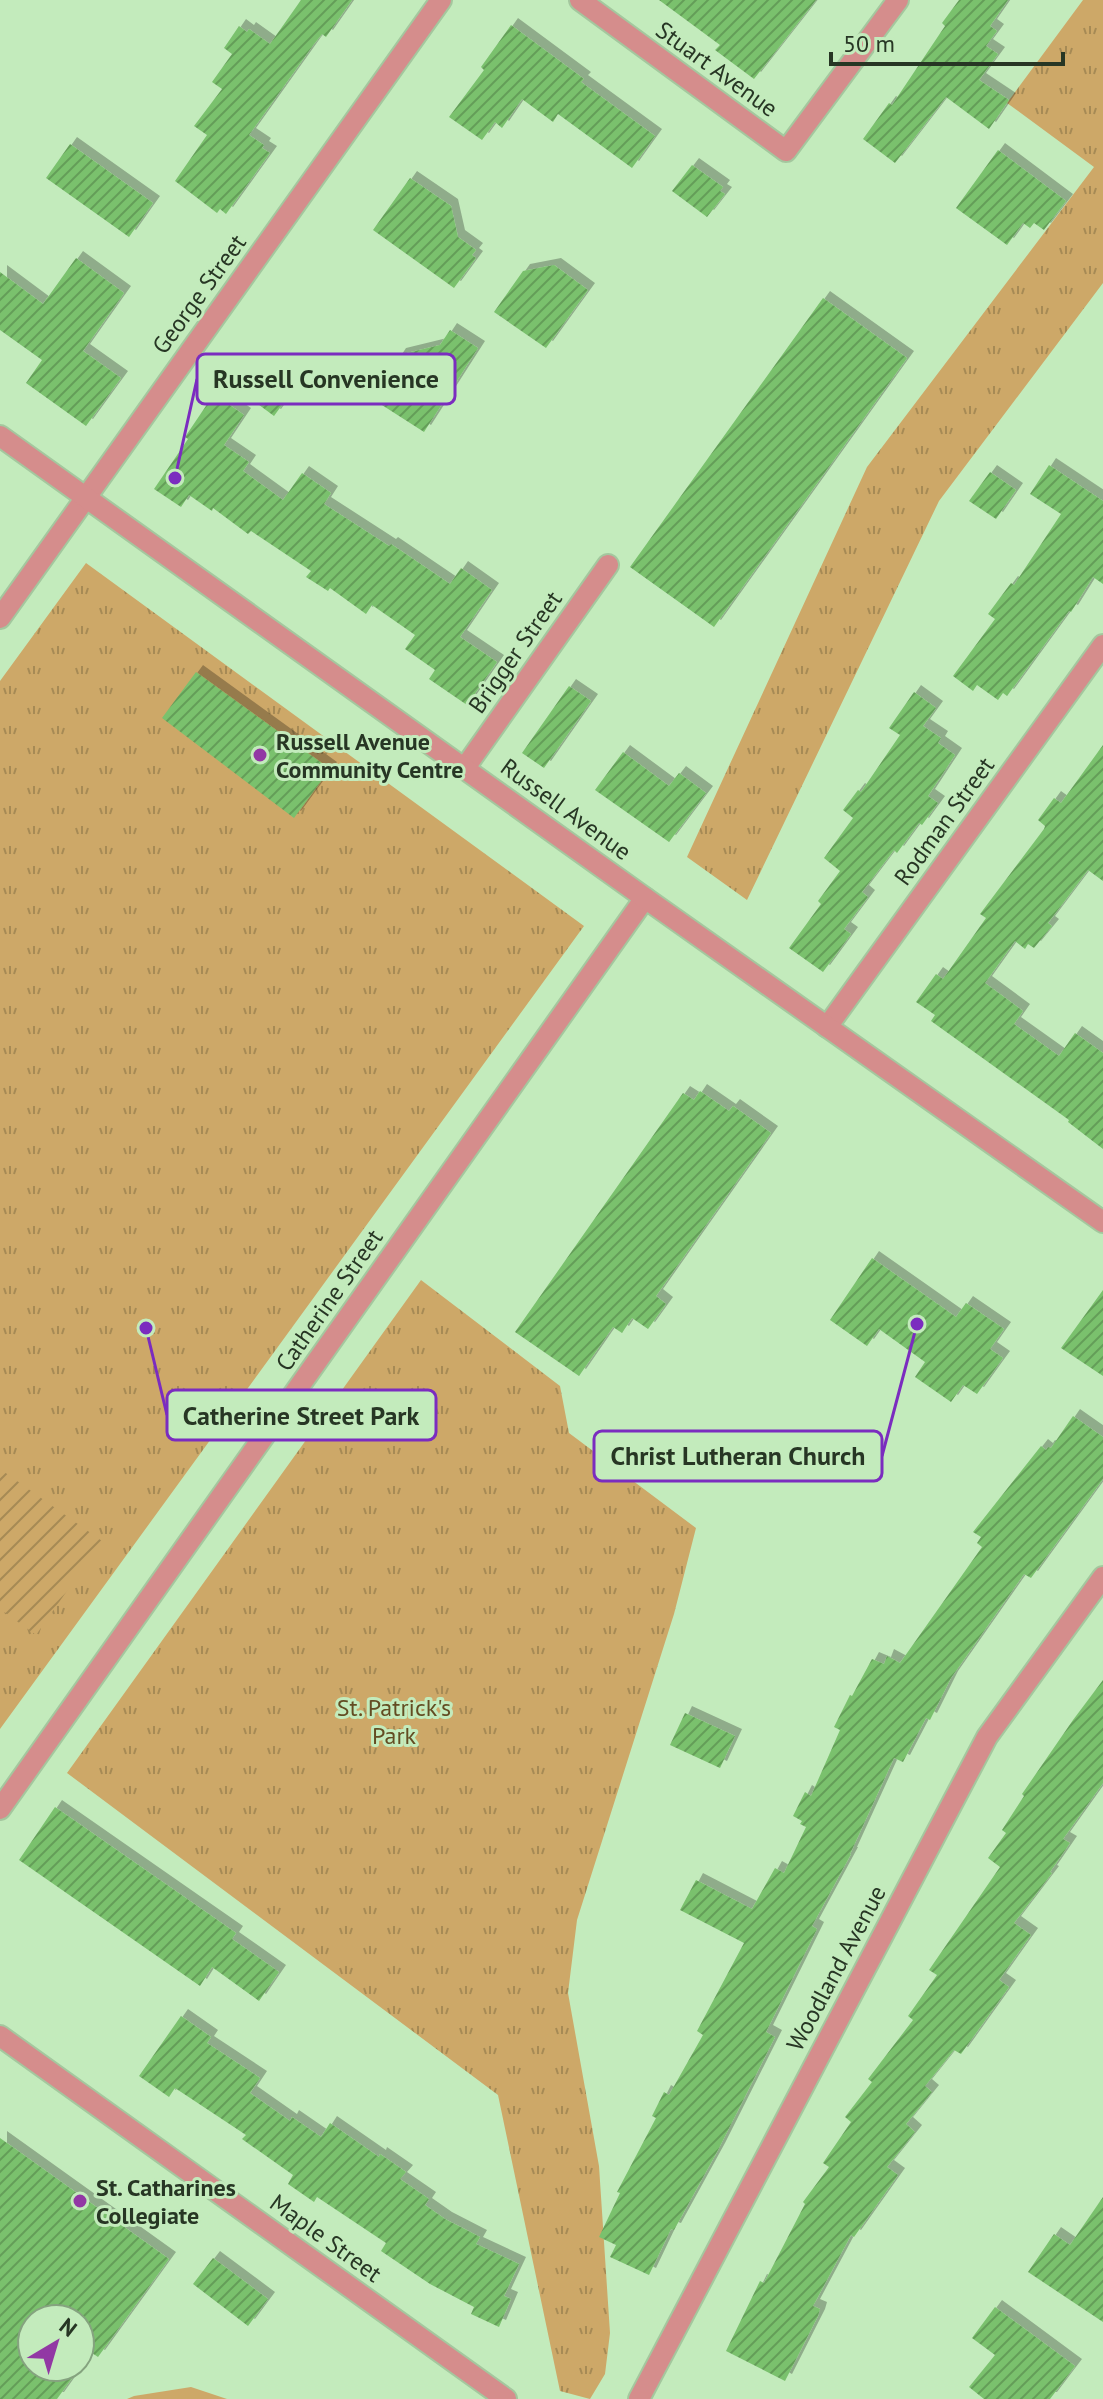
<svg xmlns="http://www.w3.org/2000/svg" width="1103" height="2399" font-family="'PT Sans',sans-serif">
  <defs>
    <pattern id="park-tufts" width="24" height="20" patternUnits="userSpaceOnUse" patternTransform="scale(2)"><rect width="24" height="20" fill="#cda868"/><path d="M3 7l-1-3M5 7V3M7 7l1-3M15 17l-1-3M17 17v-4M19 17l1-3" fill="none" stroke="#a68a55"/></pattern>
    <pattern id="garden-furrows" width="10" height="10" patternUnits="userSpaceOnUse" patternTransform="scale(2)"><rect width="10" height="10" fill="#cda868"/><path d="M-1 1l2-2M0 10L10 0M9 11l2-2" fill="none" stroke="#a68a55"/></pattern>
    <pattern id="building-hatch" width="6" height="6" patternUnits="userSpaceOnUse" patternTransform="scale(2)"><rect width="6" height="6" fill="#7ac16d"/><path d="M-1 1l2-2M0 6l6-6M5 7l2-2" fill="none" stroke="#649e59"/></pattern>
    <filter id="shadow"><feDropShadow dx="7" dy="-7" stdDeviation="0" flood-color="#0004"/></filter>
  </defs>
  <rect width="100%" height="100%" fill="#c3ebbc"/>
  <path fill="#cda868" d="M191 2387 227 2399H127L134 2396Z"/>
  <path fill="url(#park-tufts)" d="M1083 0H1103V283L939 501 747 900 687 857 867 467 1094 167 1007 103Z
    M86 563 584 926 0 1729V681Z
    M421 1280 560 1386 569 1433 696 1528 674 1614 577 1920 568 1993 599 2166 610 2333 605 2374 590 2399 560 2391 498 2095 67 1773Z"/>
  <path fill="url(#garden-furrows)" d="M0 1469 102 1541 36 1635 0 1609Z"/>
  <path fill="url(#building-hatch)" filter="url(#shadow)" d="M301 0H352L326 37 322 34 314 44 249 135 264 145 262 148 270 153 226 214 220 209 217 213 175 181 207 135 194 126 222 89 212 82 232 54 224 48 239 26 247 32 249 29 270 44Z
    M659 0H816L754 79 715 50 720 45Z
    M959 0H1008L990 26 997 31 986 46 998 54 979 80 1009 100 989 129 946 97 895 163 863 139 889 103 892 105 945 26 942 23Z
    M511 25 584 79 581 82 655 136 632 168 558 114 553 122 522 99 502 128 495 122 482 140 449 117 484 70 481 67Z
    M70 144 153 203 129 237 46 178Z
    M998 150 1066 201 1044 230 1034 223 1030 228 1023 223 1007 245 956 208Z
    M692 165 723 187 720 191 725 194 707 217 672 191Z
    M410 178 451 206 458 237 476 250 472 255 476 258 454 288 373 230Z
    M76 258 124 293 83 351 121 378 86 426 26 383 42 360 0 330V272L43 304Z
    M554 265 588 290 546 348 494 312 523 271Z
    M823 298 907 358 714 627 630 567Z
    M450 330 478 348 424 432 371 398 399 355 440 345Z
    M267 361 298 383 274 416 236 388 255 362 262 368Z
    M214 394 244 415 224 445 249 462 243 471 283 500 302 473 331 493 324 504 389 546 391 544 450 584 461 568 492 590 460 637 497 662 467 705 429 679 435 670 405 649 415 635 372 605 366 614 330 588 328 591 306 577 311 571 251 531 248 534 213 508 212 511 189 495 181 507 154 489 188 439 185 437Z
    M1049 465 1103 501V584L1093 577 1071 612 1069 611 1007 696 1003 693 998 700 977 685 973 691 953 676 995 619 988 614 1011 583 1014 585 1061 514 1030 494Z
    M990 472 1016 490 996 519 969 501Z
    M196 672 330 769 294 818 162 718Z
    M569 686 591 701 544 768 522 753Z
    M914 692 936 708 923 726 941 738 938 743 955 755 928 796 938 803 922 825 919 823 897 853 894 850 862 892 868 897 844 929 851 934 823 972 789 948 821 904 818 901 840 871 824 858 853 818 843 810 858 790 861 792 900 735 889 728Z
    M1103 745V881L1088 870 1048 923 1052 926 1034 948 1028 944 1025 949 1015 941 985 983 1023 1011 1014 1024 1059 1056 1075 1033 1103 1053V1149L1068 1122 1069 1120 931 1021 935 1015 916 1002 936 974 943 979 986 918 980 914 1044 829 1045 826 1038 820 1054 798 1061 803Z
    M623 752 669 786 679 773 706 793 669 842 595 790Z
    M700 1091 729 1111 733 1106 771 1133 656 1296 666 1304 648 1329 632 1318 622 1333 613 1327 579 1376 515 1332 683 1093 694 1100Z
    M872 1258 956 1317 966 1303 1004 1329 990 1349 1003 1358 977 1394 963 1385 951 1402 915 1377 925 1362 879 1329 867 1346 830 1320Z
    M1103 1290V1376L1061 1348Z
    M1073 1416 1103 1437V1479L1031 1578 1024 1574 951 1678 930 1720 926 1718 903 1762 894 1758 850 1854H851L812 1926 817 1929 766 2032 775 2037 718 2150 674 2230 671 2229 649 2275 610 2257 616 2245 599 2237 620 2193 617 2192 656 2118 652 2116 664 2092 669 2095 703 2035 697 2031 744 1943 680 1910 696 1880 752 1909 775 1868 784 1873 806 1827 800 1824 802 1821 793 1816 805 1792 811 1796 840 1730 834 1727 850 1695 852 1696 872 1659 884 1664 887 1656 900 1663 982 1547 977 1543 981 1537 973 1532 1041 1446 1046 1450 1048 1447 1051 1448Z
    M1103 1680V1783L1063 1839 1070 1843 1050 1872 1052 1873 1014 1923 1031 1935 999 1980 1009 1987 961 2054 954 2050 925 2086 932 2092 906 2124 915 2132 887 2167 898 2175 854 2237 851 2235 813 2306 820 2309 818 2316 785 2381 726 2351 760 2281 764 2283 805 2204 803 2202 829 2167 823 2163 851 2122 845 2117 872 2082 868 2079 913 2020 908 2016 937 1975 929 1970 1000 1867 988 1858 1006 1833 1002 1830 1024 1796 1022 1794 1073 1720Z
    M685 1713 735 1736 720 1768 670 1745Z
    M55 1807 236 1933 232 1939 279 1972 259 2001 212 1967 200 1986 19 1860Z
    M181 2016 211 2037 207 2043 260 2078 250 2093 290 2121 292 2117 321 2137 330 2123 379 2157 380 2154 406 2172 400 2179 429 2199 425 2205 445 2219 480 2237 476 2244 519 2264 504 2296 511 2299 499 2327 471 2314 474 2307 430 2284 381 2251 386 2243 317 2197 314 2202 288 2184 293 2175 242 2139 246 2135 175 2088 169 2097 139 2076Z
    M0 2138 169 2259 98 2357 80 2345V2319H32V2367H80L57 2399H0Z
    M1103 2197V2322L1028 2272 1054 2234 1070 2245Z
    M213 2258 268 2299 248 2326 193 2284Z
    M995 2307 1075 2366 1050 2399H984L969 2387 995 2355 972 2338Z"/>
  <g fill="none" stroke-linecap="round" stroke-linejoin="round">
    <defs>
      <path id="minor" d="M580 0 786 151 898 0
        M0 618 441 0
        M464 769 608 565
        M827 1027 1103 645
        M0 1809 645 898
        M0 2036 506 2399
        M639 2399 987 1737 1103 1577"/>
      <path id="tertiary" d="M0 436 645 898 1103 1222"/>
    </defs>
    <use href="#minor" stroke="#a4c79e" stroke-width="24"/>
    <use href="#tertiary" stroke="#a4c79e" stroke-width="24"/>
    <use href="#minor" stroke="#d58d8c" stroke-width="20"/>
    <use href="#tertiary" stroke="#d58d8c" stroke-width="20"/>
  </g>
  <g fill="#9238a4" stroke="#c3ebbc" stroke-width="3">
    <circle cx="260" cy="755" r="8"/>
    <circle cx="80" cy="2201" r="8"/>
  </g>
  <g text-anchor="middle" dominant-baseline="central" stroke-width="6" stroke-linejoin="round" paint-order="stroke">
    <g font-size="24" fill="#273624" stroke="#c3ebbc">
      <text transform="translate(717 69) rotate(36)">Stuart Avenue</text>
      <text transform="translate(199 294) rotate(-54)">George Street</text>
      <text transform="translate(515 652) rotate(-55)">Brigger Street</text>
      <text transform="translate(566 809) rotate(36)">Russell Avenue</text>
      <text transform="translate(944 821) rotate(-54)">Rodman Street</text>
      <text transform="translate(329 1300) rotate(-55)">Catherine Street</text>
      <text transform="translate(836 1968) rotate(-62)">Woodland Avenue</text>
      <text transform="translate(326 2238) rotate(36)">Maple Street</text>
    </g>
    <g font-size="24" font-weight="bold" fill="#273624" stroke="#c3ebbc" text-anchor="start">
      <text x="276" y="741">Russell Avenue<tspan x="276" dy="28">Community Centre</tspan></text>
      <text x="96" y="2187">St. Catharines<tspan x="96" dy="28">Collegiate</tspan></text>
    </g>
    <g font-size="24" fill="#634c22" stroke="#c3ebbc">
      <text x="394" y="1707">St. Patrick's<tspan x="394" dy="28">Park</tspan></text>
    </g>
  </g>
  <path fill="none" stroke="#7b2cbf" stroke-width="3" d="M175 478L197 379M146 1328L167 1415M917 1324L882 1456"/>
  <g fill="#7b2cbf" stroke="#c3ebbc" stroke-width="3">
    <circle cx="175" cy="478" r="8"/>
    <circle cx="146" cy="1328" r="8"/>
    <circle cx="917" cy="1324" r="8"/>
  </g>
  <g fill="#c3ebbc" stroke="#7b2cbf" stroke-width="3">
    <rect x="197" y="354" width="258" height="50" rx="8"/>
    <rect x="167" y="1390" width="269" height="50" rx="8"/>
    <rect x="594" y="1431" width="288" height="50" rx="8"/>
  </g>
  <g font-size="26" text-anchor="middle" font-weight="bold" fill="#273624">
    <text x="326" y="388">Russell Convenience</text>
    <text x="301" y="1425">Catherine Street Park</text>
    <text x="738" y="1465">Christ Lutheran Church</text>
  </g>
  <g transform="translate(56 2343) rotate(38)"><circle r="38" fill="#c3ebbc" stroke="#85a37f" stroke-width="2"/>
  <path d="M0-6L14 30L0 20L-14 30Z" fill="#9238a4"/>
  <text y="-12" font-size="22" font-weight="bold" text-anchor="middle" fill="#273624">N</text>
  </g>
  <path d="M831 52v12h232v-12" fill="none" stroke="#273624" stroke-width="4"/>
  <text x="843" y="52" font-size="24" fill="#273624" stroke="#c3ebbc" stroke-width="6" paint-order="stroke">50 m</text>
</svg>
